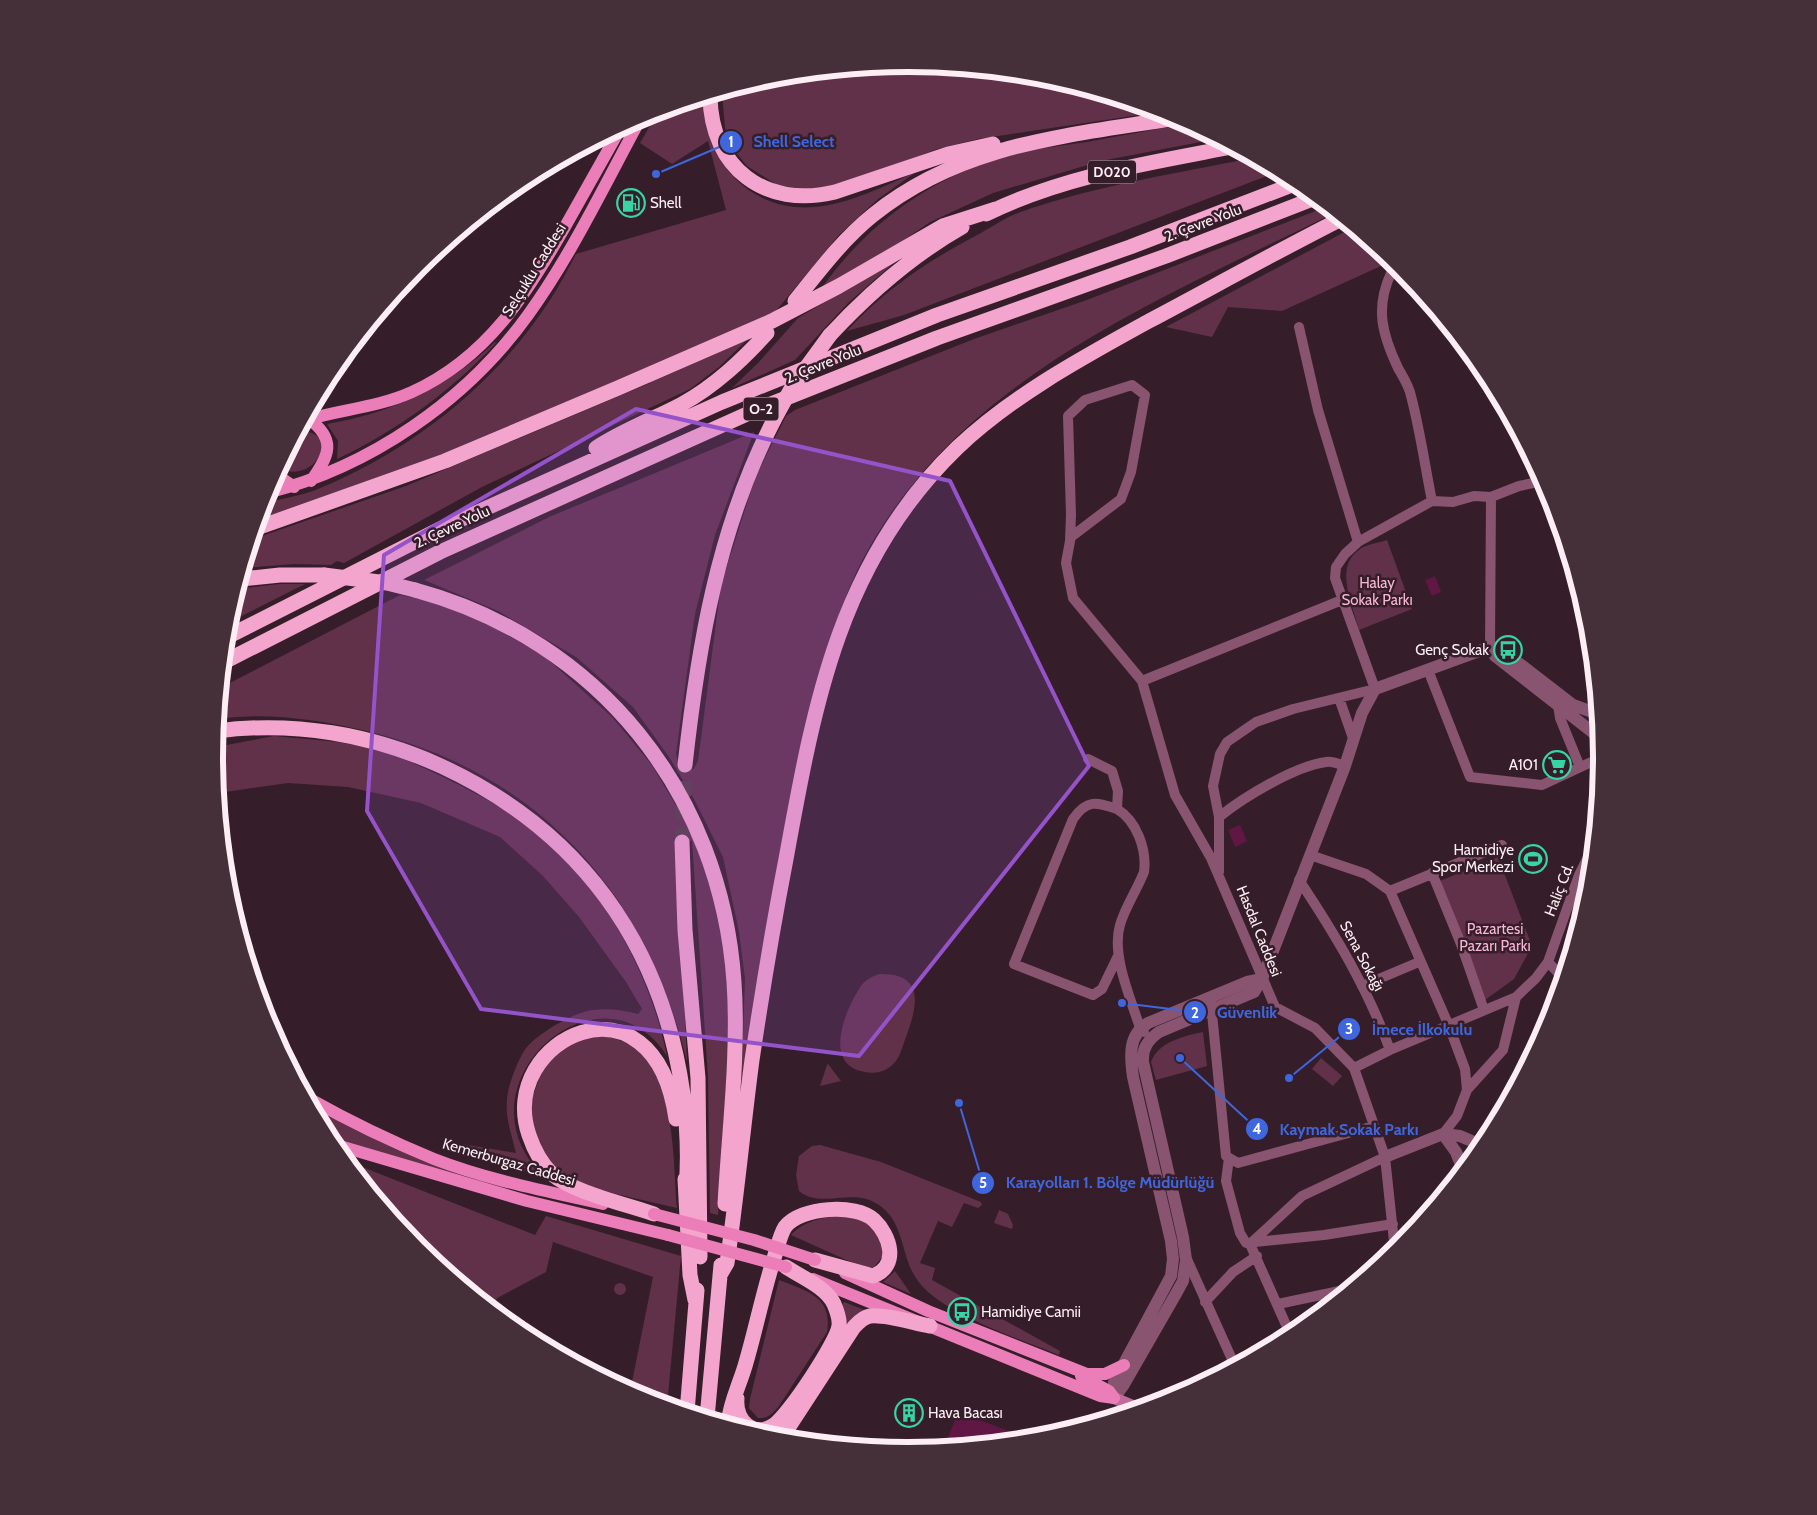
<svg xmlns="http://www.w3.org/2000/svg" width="1817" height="1515" font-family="Cabin,sans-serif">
  <rect width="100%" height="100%" fill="#351e29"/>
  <path fill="#61314a" d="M909 64 1044 77 1159 112 978 139 937 149 839 186 814 190 779 186 747 166 734 150 725 128 722 93 773 77Z
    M705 98C707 112 708 129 713 143 730 189 775 214 823 206 855 201 887 185 916 172L878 199 839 235 775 312 463 448 259 520 264 504C282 498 301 496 318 489 411 451 496 384 550 300 560 285 568 269 576 254L726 210 708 141 672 164 640 143 658 112Z
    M1188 124 1216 139 1101 161 993 193 930 222 891 249 821 289C870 219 943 169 1027 151 1047 147 1067 145 1087 142 1121 136 1154 129 1188 124Z
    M1252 158 1277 172 904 315 847 331C885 289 931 259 981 233 993 226 1005 218 1018 213 1093 186 1174 174 1252 158Z
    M1326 207 1334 213C1166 297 973 372 873 541 843 591 827 648 812 703L741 1089 745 979 739 932 723 857 693 797 669 757 633 707 576 657 498 611 424 580 549 517 754 432 715 535 695 614 676 754 680 769 693 770 698 761 721 585 755 478 786 416 795 410 974 339 1087 300Z
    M1352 228 1392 261 1282 311 1228 307 1212 337 1166 327Z
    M903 255 848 303 795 360 732 388 758 363 798 318Z
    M748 339 719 367 690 389 482 487 344 563 337 561 331 565 294 564 245 568 253 539 406 486 650 383 649 380Z
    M495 342 496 343C450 392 398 430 337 459L338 441 327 424C391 413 448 387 495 342Z
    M300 431C344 432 313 486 280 468Z
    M1387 540 1412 609 1359 630C1353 605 1333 567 1360 549 1367 544 1379 543 1387 540Z
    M279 584H305L228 623 238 589Z
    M400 595 430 601 471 615 543 655 612 717 651 764 691 830 722 922 730 1018 718 1215 710 1213 708 1077 692 841 677 840 687 1062C646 889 534 768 358 729 314 719 263 712 219 719L222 687Z
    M274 736C302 739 333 740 360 746 394 753 425 768 455 783 483 797 526 820 548 841 609 900 650 974 667 1056 603 957 462 1076 534 1166 540 1173 548 1178 555 1183L444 1141 516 1153C512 1136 505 1118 507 1100 507 1088 519 1056 527 1047 539 1033 574 1012 593 1010 609 1008 622 1010 638 1014L642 1009 626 982 579 917 543 876 500 837 421 803 348 787 288 783 218 793 216 747Z
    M1498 857 1532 946 1514 979 1485 1000 1440 881Z
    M880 974C926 973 917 1007 906 1037 902 1047 900 1060 890 1067 883 1072 874 1074 865 1072 821 1065 846 1008 861 986 866 979 873 976 880 974Z
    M1203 1032 1207 1066 1156 1080 1151 1062C1158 1042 1184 1036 1203 1032Z
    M605 1035C613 1039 626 1041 633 1046 676 1080 673 1159 677 1208L594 1189 551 1167 533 1134 530 1104 543 1068 555 1053 585 1037Z
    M1321 1058 1342 1076 1333 1086 1312 1069Z
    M828 1064 841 1081 820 1086 827 1065Z
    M314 1109 397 1150 462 1175V1177L328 1137Z
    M820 1145 881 1162 981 1202 982 1205 978 1208 964 1203 952 1227 938 1221 920 1263 935 1268 932 1280 1060 1351 1059 1355C1020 1339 938 1313 916 1278 900 1254 905 1223 879 1205 852 1186 822 1210 799 1191L796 1175 799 1156 812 1146Z
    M347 1161 535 1235 546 1216 681 1256 667 1406 643 1398 630 1392 653 1277 553 1242 546 1272 499 1297 488 1306 418 1248Z
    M999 1210 1008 1214 1013 1225 1012 1229 994 1223Z
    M848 1215C870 1221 881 1234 883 1256L874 1267H862L791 1235C805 1219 828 1217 848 1215Z
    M895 1271 911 1294 883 1282Z
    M779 1280C806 1291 833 1296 827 1332L779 1406C773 1413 768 1419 758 1418L749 1408 750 1399Z
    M614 1289a6 6 0 1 1 12 0a6 6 0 1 1-12 0Z
    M844 1302 867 1311 846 1330 842 1305Z"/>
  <path fill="#601743" d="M1435 576 1441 592 1432 596 1425 580Z
    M1240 825 1247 841 1235 847 1228 830Z
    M961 1413 1030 1439 944 1448 955 1420Z"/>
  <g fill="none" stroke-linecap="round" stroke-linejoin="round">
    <path stroke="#533d47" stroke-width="15" stroke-dasharray="15 8" stroke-linecap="butt" d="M682 842 685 765"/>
    <path stroke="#88546f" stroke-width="10" d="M1391 273C1375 308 1382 334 1398 368 1403 377 1409 386 1411 396 1420 430 1425 466 1432 501
      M1299 327 1318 410 1358 542
      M1070 541 1071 537 1121 499 1131 472 1145 395 1132 385 1085 400 1068 416 1071 515 1070 541 1066 563 1073 598 1142 681 1175 795 1211 858 1275 1007 1315 1028 1354 1068 1385 1157 1395 1251
      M1490 647 1491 497
      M1428 670 1470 777 1542 785 1602 757
      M1142 681 1342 600
      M1339 698 1353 738
      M1558 705 1560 718 1580 767
      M1088 759 1112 771 1118 791 1117 809C1137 821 1147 850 1144 872 1137 890 1125 907 1120 925 1111 955 1131 999 1140 1028L1144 1032
      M1117 809C1096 802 1087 799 1073 819L1014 964 1093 995 1102 989 1118 956
      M1219 817C1244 797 1295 766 1326 762 1332 761 1339 764 1345 766
      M1310 855 1366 874 1390 891 1449 1026 1465 1069 1467 1090 1457 1116 1443 1134
      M1219 872V817L1213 786 1220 754 1227 742 1256 722 1293 709 1375 689 1335 578 1336 567 1345 554 1358 542 1432 501 1453 502 1474 496 1491 497 1519 486 1543 481
      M1432 873 1461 944 1484 1010
      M1299 880C1335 934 1368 989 1390 1050
      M1390 891 1502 845
      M1548 962 1563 978
      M1362 986 1419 962
      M1211 1003 1226 1156 1238 1163 1374 1126
      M1354 1068 1390 1050 1516 997 1536 978 1548 962 1579 875 1594 845
      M1467 1090 1503 1050 1516 997
      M1229 1158 1226 1181 1240 1233 1246 1243 1324 1235 1393 1224
      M1186 1257 1235 1366
      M1205 1302 1233 1272 1257 1256
      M1278 1304 1349 1289
      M1291 1336 1250 1244 1302 1196 1385 1157"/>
    <path stroke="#88546f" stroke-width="12" d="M1490 647 1495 656 1600 738
      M1443 1134 1456 1152 1463 1170
      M1385 1157 1443 1134 1460 1136 1483 1146
      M1114 1398 1123 1386 1177 1292 1183 1281 1186 1260 1183 1237 1143 1062C1142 1048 1148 1040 1159 1032L1254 992 1262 979 1345 766 1362 713 1375 689 1490 647 1503 651 1573 705 1598 714
      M1114 1398V1382L1171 1276 1173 1259 1171 1241 1133 1077C1130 1056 1128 1035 1148 1023L1247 982 1262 979"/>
    <path stroke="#c06c98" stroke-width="12" d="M1114 1398 1140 1409"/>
    <path stroke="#eb7eb8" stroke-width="12" d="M309 419C337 440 329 456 311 481
      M306 420C342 409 376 408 412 392 487 358 527 294 566 225 584 193 602 161 620 129
      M277 475 294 487
      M267 493C370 467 466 401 528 315 572 254 605 184 641 118
      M308 1098C349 1121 390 1141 434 1159 488 1180 546 1191 603 1204
      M333 1144 527 1201 668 1235
      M845 1273 928 1311 1087 1374H1105L1124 1365
      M813 1279 1100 1396 1114 1398
      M1081 1376 1109 1391 1114 1398"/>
    <path stroke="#f4a5cd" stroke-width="15" d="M710 96C711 168 765 209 835 192L948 154 993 144
      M986 214C1063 176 1149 163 1232 147
      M795 301C819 271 843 239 873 215 962 143 1068 136 1176 118
      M830 335C870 292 911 256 962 227
      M596 448C623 430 654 419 682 404 715 386 742 360 767 333
      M257 528 445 461 618 388 772 321 839 286 943 226 996 209
      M241 579 280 575H324
      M415 590C599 640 721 793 734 982 739 1053 729 1132 725 1204
      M227 637 440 529 722 402 937 315 1130 247 1297 183
      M224 662 440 552 756 410 937 338 1166 256 1315 198
      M217 731C294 721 371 734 441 766 579 830 662 943 683 1094 687 1125 689 1156 686 1187
      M685 765C698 647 718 527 774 420
      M682 842 685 930 698 1078 700 1257
      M685 1179 690 1275 695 1300
      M654 1214C626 1204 574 1193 552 1174 541 1163 534 1150 529 1135 496 1039 654 963 676 1119
      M720 1275 727 1263C737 1195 743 1128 752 1060 762 993 773 926 786 859 814 705 839 562 957 448 1013 395 1082 358 1149 321 1213 287 1276 252 1341 219
      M737 1398C735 1420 753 1439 774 1425 788 1416 837 1342 839 1326 840 1319 837 1311 834 1304 826 1287 801 1277 786 1267
      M687 1412 697 1290
      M707 1418 721 1265
      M728 1424C730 1403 739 1386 745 1366 756 1329 763 1292 775 1255 778 1246 780 1235 785 1227 800 1207 856 1203 874 1220 890 1235 900 1266 873 1276L815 1260
      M781 1439 854 1327C858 1323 863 1317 870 1316 886 1314 913 1323 930 1326"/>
    <path stroke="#eb7eb8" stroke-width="12" d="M654 1214 754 1240 815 1260
      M668 1235 786 1267"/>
    <path stroke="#f4a5cd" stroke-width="15" d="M774 420 792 387 830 335
      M324 575 387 583 415 590"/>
  </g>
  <path fill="#9553ca" fill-opacity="0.2" stroke="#9553ca" stroke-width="4" stroke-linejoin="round" d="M636 409 950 481 1089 766 859 1056 481 1009 367 811 384 555Z"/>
  <defs>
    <symbol id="fuel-ring" viewBox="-11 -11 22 22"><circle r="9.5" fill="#351e29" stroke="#37d4a6" stroke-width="1.5"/><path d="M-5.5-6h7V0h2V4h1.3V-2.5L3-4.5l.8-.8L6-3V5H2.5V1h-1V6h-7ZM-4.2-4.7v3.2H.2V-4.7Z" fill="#37d4a6"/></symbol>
    <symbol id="bus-ring" viewBox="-11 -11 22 22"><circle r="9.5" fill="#351e29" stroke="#37d4a6" stroke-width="1.5"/><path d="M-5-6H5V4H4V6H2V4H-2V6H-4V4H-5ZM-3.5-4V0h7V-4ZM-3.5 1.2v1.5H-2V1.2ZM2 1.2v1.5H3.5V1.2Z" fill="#37d4a6"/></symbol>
    <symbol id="supermarket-ring" viewBox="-11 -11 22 22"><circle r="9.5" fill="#351e29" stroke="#37d4a6" stroke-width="1.5"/><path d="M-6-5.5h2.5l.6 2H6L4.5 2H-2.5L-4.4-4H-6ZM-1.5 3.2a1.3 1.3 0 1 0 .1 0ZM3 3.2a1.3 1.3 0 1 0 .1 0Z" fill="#37d4a6"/></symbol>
    <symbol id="stadium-ring" viewBox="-11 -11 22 22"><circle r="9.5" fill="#351e29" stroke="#37d4a6" stroke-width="1.5"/><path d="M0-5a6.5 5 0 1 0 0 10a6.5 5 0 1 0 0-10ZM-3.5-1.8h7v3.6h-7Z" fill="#37d4a6"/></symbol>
    <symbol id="building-ring" viewBox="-11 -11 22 22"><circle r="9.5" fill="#351e29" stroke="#37d4a6" stroke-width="1.5"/><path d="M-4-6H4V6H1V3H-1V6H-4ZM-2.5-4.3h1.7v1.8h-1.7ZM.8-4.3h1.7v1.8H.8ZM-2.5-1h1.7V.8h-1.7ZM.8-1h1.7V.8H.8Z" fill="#37d4a6"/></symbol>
  </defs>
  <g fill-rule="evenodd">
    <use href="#fuel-ring" x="615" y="187" width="32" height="32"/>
    <use href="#bus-ring" x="1492" y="634" width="32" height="32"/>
    <use href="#supermarket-ring" x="1541" y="749" width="32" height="32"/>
    <use href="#stadium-ring" x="1517" y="843" width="32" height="32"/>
    <use href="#bus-ring" x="946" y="1296" width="32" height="32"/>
    <use href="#building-ring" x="893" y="1397" width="32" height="32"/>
  </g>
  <g text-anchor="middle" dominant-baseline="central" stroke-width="5" stroke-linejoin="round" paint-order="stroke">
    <g fill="#351e29" stroke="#c1afb7" stroke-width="1">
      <rect x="1088" y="160.5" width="48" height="23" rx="4"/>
      <rect x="743.5" y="397.5" width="35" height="23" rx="4"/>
    </g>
    <g font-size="14" font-weight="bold" fill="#fdedf4">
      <text x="1112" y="172">D020</text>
      <text x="761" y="409">O-2</text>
    </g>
    <g font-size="15" fill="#fdedf4" stroke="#351e29" text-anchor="start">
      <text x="650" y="203">Shell</text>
      <text x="1489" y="650" text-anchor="end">Genç Sokak</text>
      <text x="1538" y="765" text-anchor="end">A101</text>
      <text x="1514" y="850" text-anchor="end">Hamidiye<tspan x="1514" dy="17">Spor Merkezi</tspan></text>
      <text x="981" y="1312">Hamidiye Camii</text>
      <text x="928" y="1413">Hava Bacası</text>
    </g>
    <g font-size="15" fill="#fdedf4" stroke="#351e29">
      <text transform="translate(1203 223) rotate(-21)">2. Çevre Yolu</text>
      <text transform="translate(534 270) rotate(-58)">Selçuklu Caddesi</text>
      <text transform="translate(823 364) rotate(-22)">2. Çevre Yolu</text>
      <text transform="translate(452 527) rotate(-25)">2. Çevre Yolu</text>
      <text transform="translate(1559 890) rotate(-69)">Haliç Cd.</text>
      <text transform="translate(1259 931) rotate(68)">Hasdal Caddesi</text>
      <text transform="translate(1362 956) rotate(62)">Sena Sokağı</text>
      <text transform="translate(509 1162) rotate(16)">Kemerburgaz Caddesi</text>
    </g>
    <g font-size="15" fill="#f8b5d6" stroke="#351e29">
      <text x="1377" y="583">Halay<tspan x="1377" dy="17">Sokak Parkı</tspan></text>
      <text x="1495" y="929">Pazartesi<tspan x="1495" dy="17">Pazarı Parkı</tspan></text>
    </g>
  </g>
  <path d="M0 0H1817V1515H0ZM223 757a685 685 0 1 1 1370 0a685 685 0 1 1-1370 0Z" fill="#452f39" fill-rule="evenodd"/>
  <path fill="none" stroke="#fdedf4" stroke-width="6" d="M223 757a685 685 0 1 1 1370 0a685 685 0 1 1-1370 0Z"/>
  <path fill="none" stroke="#3f66dc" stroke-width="2" d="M656 174L731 142M1122 1003L1195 1012M1289 1078L1349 1029M1180 1058L1257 1129M959 1103L983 1183"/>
  <g fill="#3f66dc" stroke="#351e29" stroke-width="2">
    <circle cx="656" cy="174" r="5"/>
    <circle cx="1122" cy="1003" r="5"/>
    <circle cx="1289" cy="1078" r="5"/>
    <circle cx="1180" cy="1058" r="5"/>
    <circle cx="959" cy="1103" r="5"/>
    <circle cx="731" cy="142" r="12"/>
    <circle cx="1195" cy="1012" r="12"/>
    <circle cx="1349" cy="1029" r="12"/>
    <circle cx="1257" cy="1129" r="12"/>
    <circle cx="983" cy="1183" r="12"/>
  </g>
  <g font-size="15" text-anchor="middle" font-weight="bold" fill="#fff">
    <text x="731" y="147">1</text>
    <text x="1195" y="1018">2</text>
    <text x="1349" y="1034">3</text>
    <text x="1257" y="1134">4</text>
    <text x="983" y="1188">5</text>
  </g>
  <g font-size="16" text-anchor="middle" font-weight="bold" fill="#3f66dc" stroke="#351e29" stroke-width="5" stroke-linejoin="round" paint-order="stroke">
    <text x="794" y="147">Shell Select</text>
    <text x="1247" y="1018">Güvenlik</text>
    <text x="1422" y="1035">İmece İlkokulu</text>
    <text x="1349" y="1135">Kaymak Sokak Parkı</text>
    <text x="1110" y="1188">Karayolları 1. Bölge Müdürlüğü</text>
  </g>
</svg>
